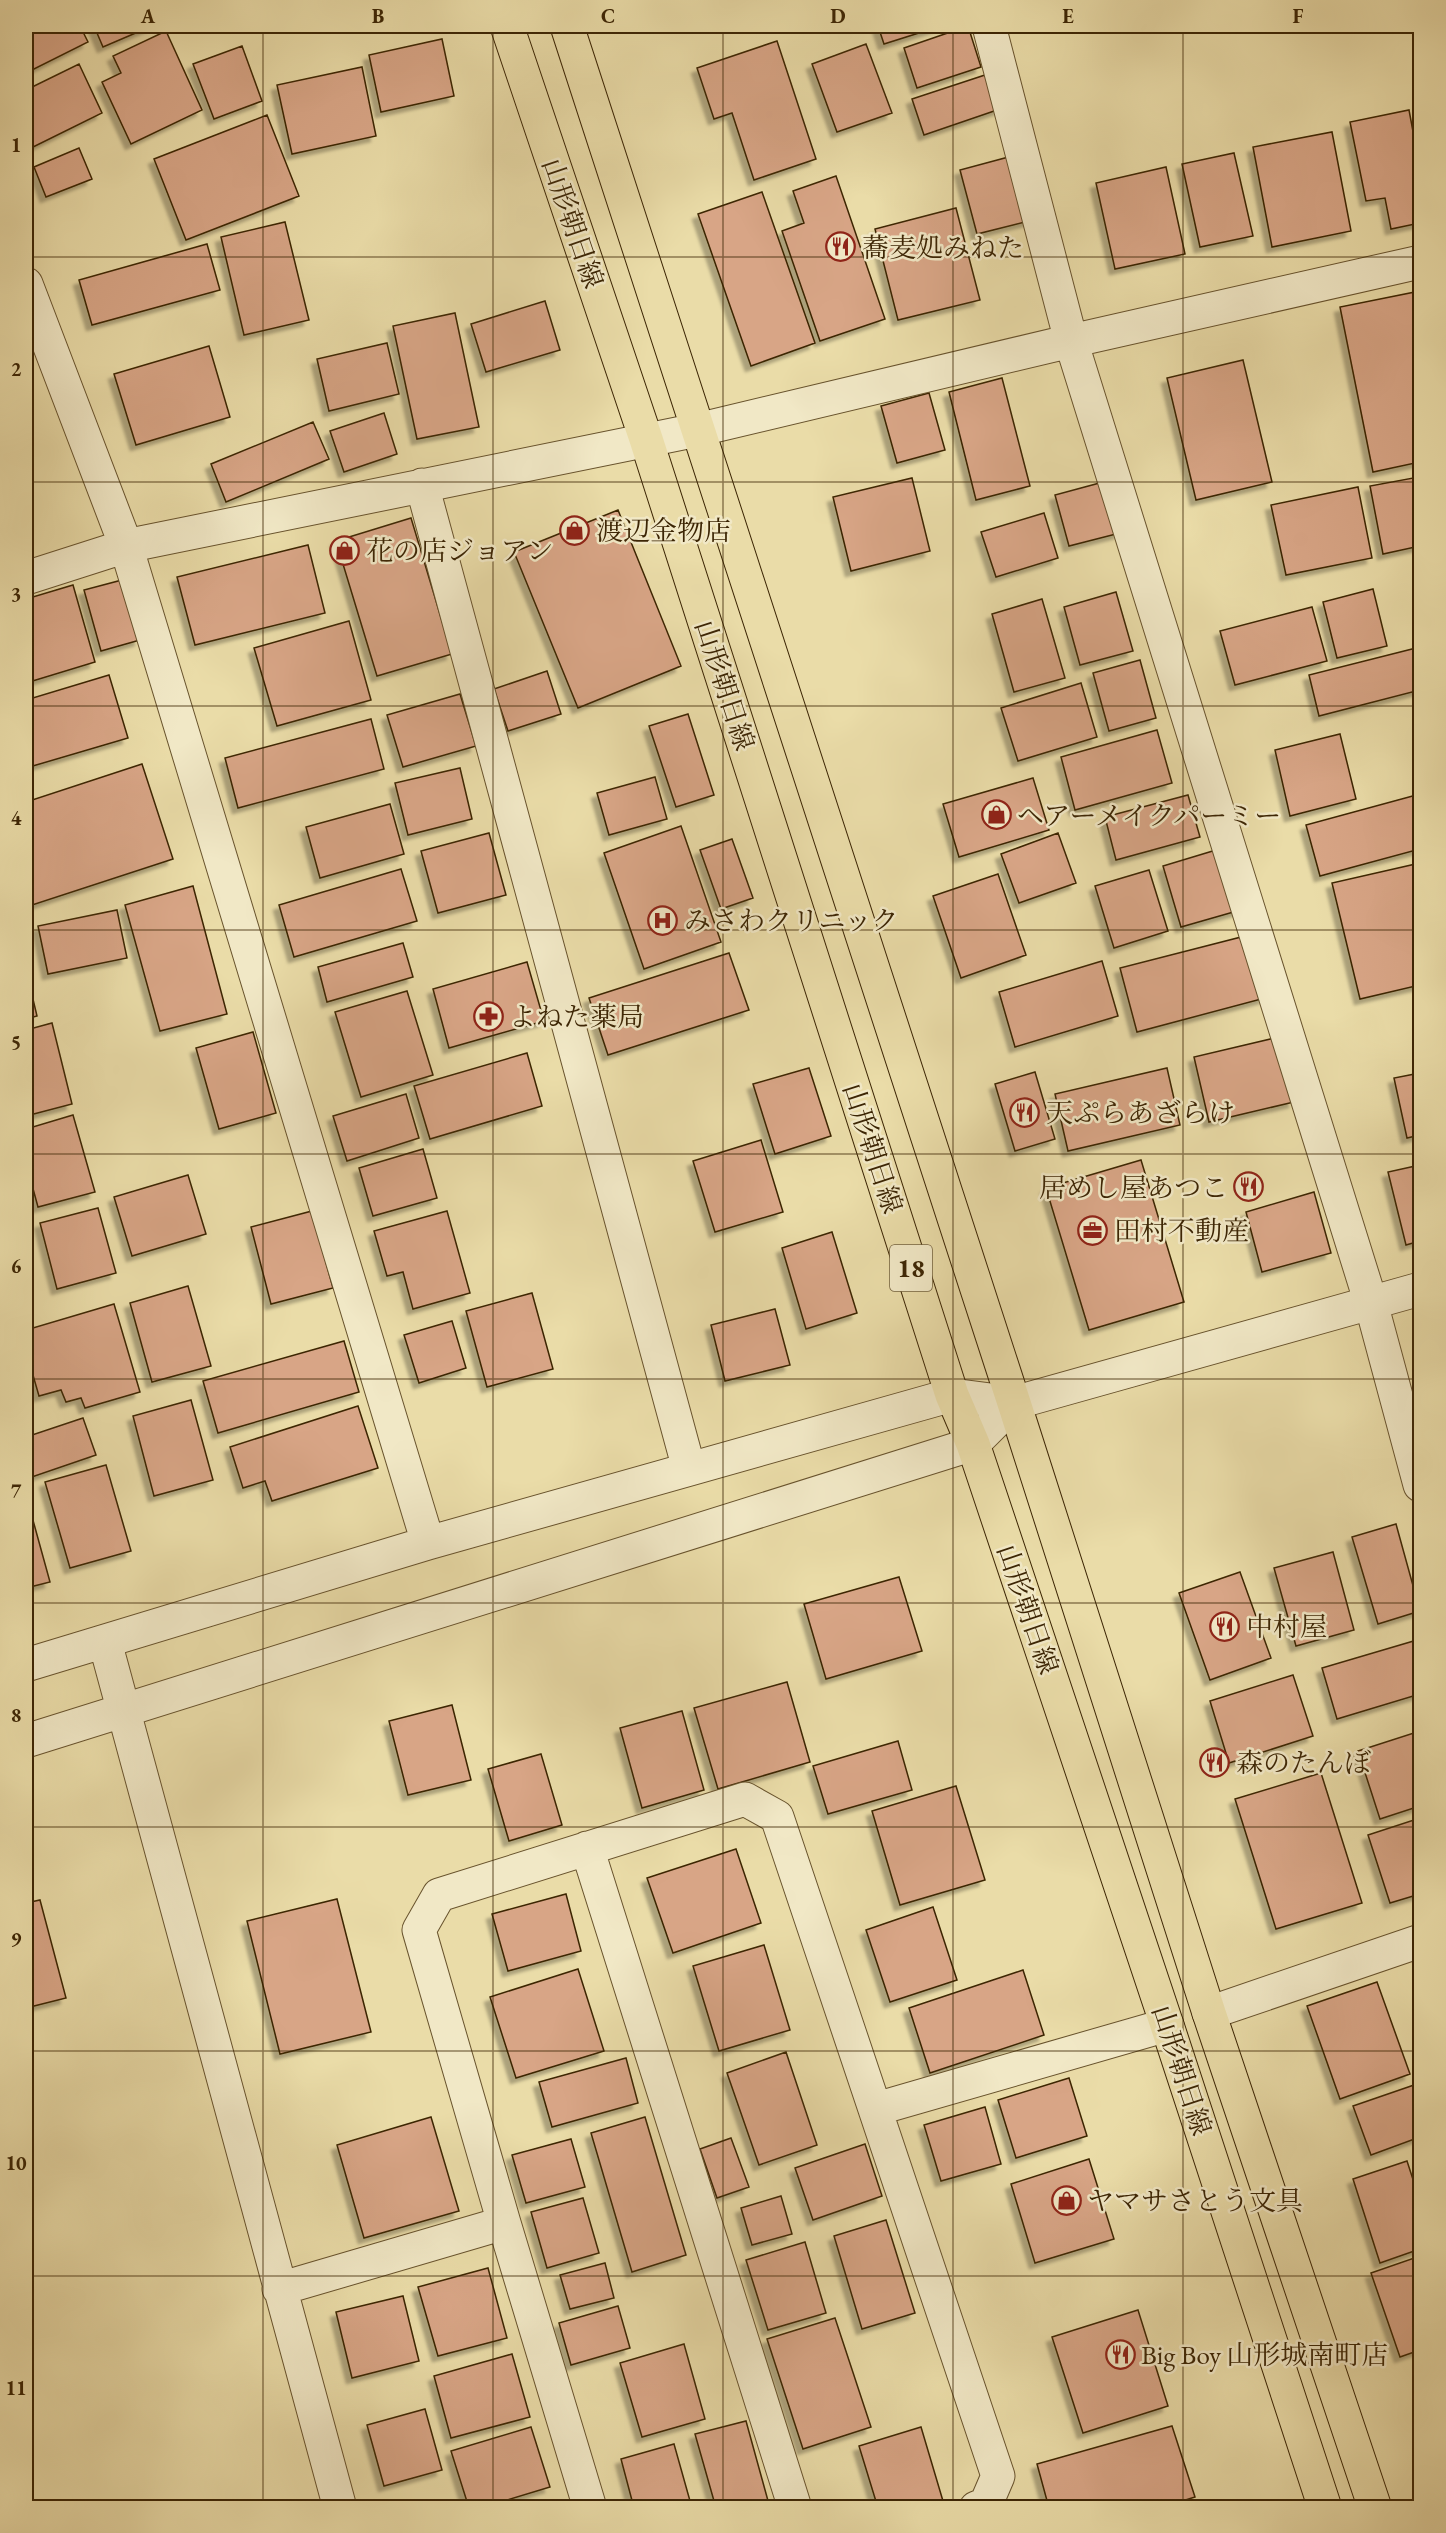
<svg xmlns="http://www.w3.org/2000/svg" width="1446" height="2533" font-family="'EB Garamond','Noto Serif JP',serif">
  <defs>
    <filter id="shadow"><feDropShadow dx="-5.5" dy="5.5" stdDeviation="1.5" flood-color="#0004"/></filter>
  </defs>
  <rect width="100%" height="100%" fill="#eadca8"/>
  <filter id="stains"><feTurbulence type="fractalNoise" baseFrequency=".00333" numOctaves="4"/><feColorMatrix values="0 0 0 0 .2 0 0 0 0 .09 0 0 0 0 .02 0 0 0 .5 -.17"/></filter>
  <radialGradient id="worn" r=".72"><stop offset=".6" stop-color="#630" stop-opacity="0"/><stop offset="1" stop-color="#630" stop-opacity=".3"/></radialGradient>
  <path fill="#d8a586" stroke="#3c2504" stroke-width="1.5" filter="url(#shadow)" d="M26 26H80L88 42 26 73Z
    M94 26H152L103 47Z
    M878 26H941L884 44Z
    M968 26 981 67 917 88 904 48Z
    M166 31 202 110 131 144 102 82 121 73 113 56Z
    M442 39 454 96 381 112 369 55Z
    M777 41 816 159 754 180 732 113 714 119 697 68Z
    M866 44 892 113 837 132 812 64Z
    M242 46 262 101 214 119 193 64Z
    M79 64 102 113 27 150 26 90Z
    M362 67 376 136 292 154 277 85Z
    M988 74 1000 109 924 135 912 99Z
    M1409 110 1420 169V223L1391 229 1385 198 1366 201 1350 122Z
    M267 115 299 196 186 240 154 159Z
    M1332 132 1351 231 1272 247 1253 147Z
    M79 148 92 179 46 197 34 167Z
    M1234 153 1253 236 1200 247 1182 164Z
    M1016 155 1033 220 977 234 960 170Z
    M1166 167 1185 254 1115 269 1096 183Z
    M836 176 885 319 820 341 782 231 804 223 793 191Z
    M762 192 815 343 751 366 698 214Z
    M956 208 980 300 898 320 875 229Z
    M285 222 309 320 244 335 221 237Z
    M207 244 220 290 92 325 79 280Z
    M1420 291V462L1373 472 1340 307Z
    M545 301 560 350 486 372 471 324Z
    M455 313 479 427 417 439 393 326Z
    M387 343 399 394 329 411 317 359Z
    M209 346 230 417 136 445 114 374Z
    M1243 360 1272 482 1196 500 1167 378Z
    M1002 378 1030 486 976 500 949 392Z
    M929 393 945 450 897 463 881 406Z
    M384 413 397 454 344 472 330 431Z
    M313 422 329 459 226 502 211 464Z
    M912 478 930 551 851 571 833 497Z
    M1413 478 1420 515V546L1383 554 1370 486Z
    M1107 481 1120 533 1069 546 1055 495Z
    M1358 487 1372 558 1286 575 1271 505Z
    M618 510 681 666 578 708 514 552Z
    M1044 513 1058 558 996 577 981 532Z
    M411 518 452 654 377 676 336 541Z
    M308 545 325 613 195 645 177 577Z
    M122 580 140 640 101 651 84 590Z
    M73 585 95 662 26 683V599Z
    M1373 589 1387 646 1337 658 1323 602Z
    M1116 592 1133 651 1080 665 1064 607Z
    M1042 599 1065 678 1014 692 992 614Z
    M1312 607 1327 661 1235 685 1220 631Z
    M349 621 371 700 277 726 254 648Z
    M1420 647V690L1319 716 1309 675Z
    M1140 660 1156 718 1109 731 1093 673Z
    M547 671 561 714 508 731 494 689Z
    M109 675 128 738 26 768V700Z
    M1081 683 1097 737 1018 761 1001 708Z
    M460 694 476 746 403 767 387 715Z
    M688 714 714 795 676 807 649 726Z
    M371 719 384 769 238 808 225 758Z
    M1157 730 1172 783 1075 810 1061 757Z
    M1340 734 1356 799 1290 816 1275 750Z
    M142 764 173 859 26 907V802Z
    M460 768 472 819 408 835 395 783Z
    M655 777 667 819 609 835 597 793Z
    M1033 778 1049 830 959 857 943 804Z
    M1420 794V849L1320 876 1306 825Z
    M1188 795 1200 837 1116 860 1105 817Z
    M390 804 404 854 320 878 306 827Z
    M681 826 721 942 644 969 604 853Z
    M489 833 506 895 438 913 421 851Z
    M1058 833 1076 883 1019 903 1001 854Z
    M732 839 753 898 721 909 700 850Z
    M1226 847 1244 909 1181 927 1163 866Z
    M1420 863V985L1360 999 1332 883Z
    M401 869 417 921 294 957 279 905Z
    M1149 870 1168 931 1114 948 1095 886Z
    M998 874 1026 955 961 978 933 896Z
    M193 886 227 1014 160 1031 125 905Z
    M117 910 127 958 48 974 38 926Z
    M1249 935 1265 998 1137 1032 1120 968Z
    M403 943 413 977 327 1002 318 967Z
    M729 953 749 1010 608 1055 589 998Z
    M1102 961 1118 1016 1015 1047 999 992Z
    M527 962 544 1021 449 1048 433 989Z
    M26 970 37 1016 26 1019Z
    M407 991 433 1075 361 1097 335 1012Z
    M52 1023 72 1104 26 1116V1030Z
    M253 1032 276 1113 219 1129 196 1048Z
    M1279 1037 1294 1102 1209 1122 1194 1057Z
    M527 1053 542 1106 430 1139 414 1086Z
    M809 1068 831 1136 775 1154 753 1084Z
    M1167 1068 1180 1125 1068 1151 1055 1094Z
    M1035 1072 1055 1139 1015 1151 995 1084Z
    M1420 1073V1135L1407 1138 1394 1078Z
    M406 1094 419 1138 347 1161 333 1116Z
    M73 1115 95 1192 38 1207 26 1163V1129Z
    M761 1140 783 1212 715 1232 693 1161Z
    M423 1149 437 1198 373 1216 359 1168Z
    M1141 1160 1184 1302 1089 1330 1046 1188Z
    M1420 1165V1241L1406 1245 1388 1172Z
    M188 1175 206 1234 132 1256 114 1197Z
    M1314 1192 1331 1253 1262 1272 1246 1212Z
    M98 1208 116 1273 57 1289 40 1223Z
    M312 1211 333 1288 271 1304 251 1227Z
    M447 1211 470 1293 413 1309 403 1272 387 1276 374 1231Z
    M832 1232 857 1313 806 1329 782 1248Z
    M188 1286 211 1366 152 1382 130 1303Z
    M532 1293 553 1369 487 1387 466 1311Z
    M114 1304 140 1392 85 1408 81 1398 66 1402 61 1390 39 1396 26 1351V1330Z
    M775 1309 790 1365 725 1381 711 1325Z
    M452 1321 466 1368 419 1383 404 1335Z
    M344 1341 359 1392 218 1433 203 1381Z
    M191 1400 213 1480 154 1496 133 1416Z
    M358 1406 378 1468 272 1501 265 1481 243 1488 230 1447Z
    M83 1418 96 1455 26 1479V1437Z
    M106 1465 131 1551 70 1568 45 1482Z
    M31 1513 50 1582 26 1588V1514Z
    M1396 1524 1420 1611 1378 1624 1352 1537Z
    M1333 1552 1354 1630 1296 1646 1274 1568Z
    M1240 1572 1271 1658 1210 1680 1179 1593Z
    M899 1577 922 1651 826 1679 804 1604Z
    M1417 1640 1420 1653V1694L1337 1719 1322 1668Z
    M1293 1675 1313 1736 1229 1763 1210 1701Z
    M787 1682 810 1762 718 1789 694 1708Z
    M452 1705 471 1780 408 1795 389 1721Z
    M682 1711 704 1790 642 1808 620 1728Z
    M1420 1731V1806L1380 1819 1358 1751Z
    M898 1741 912 1790 828 1814 813 1766Z
    M541 1754 562 1825 509 1841 488 1769Z
    M1321 1773 1362 1903 1276 1929 1235 1799Z
    M956 1786 985 1880 900 1905 872 1811Z
    M1420 1818V1894L1390 1903 1368 1835Z
    M736 1849 761 1923 673 1953 647 1878Z
    M566 1894 581 1951 508 1971 492 1914Z
    M337 1899 371 2032 280 2054 247 1921Z
    M40 1900 66 1998 26 2008V1903Z
    M933 1907 957 1980 890 2002 866 1930Z
    M764 1945 790 2030 719 2051 693 1966Z
    M578 1969 604 2051 516 2078 490 1997Z
    M1023 1970 1044 2035 930 2073 909 2008Z
    M1377 1982 1410 2074 1340 2099 1307 2006Z
    M786 2052 817 2145 759 2165 727 2073Z
    M626 2058 638 2103 552 2127 539 2082Z
    M1069 2078 1087 2136 1016 2158 998 2100Z
    M1414 2085 1420 2102V2137L1371 2155 1353 2106Z
    M985 2107 1001 2164 941 2181 924 2125Z
    M431 2117 459 2211 364 2238 337 2145Z
    M645 2117 686 2255 632 2272 591 2133Z
    M731 2138 749 2187 717 2198 700 2149Z
    M571 2139 585 2187 526 2203 512 2155Z
    M865 2144 882 2196 813 2220 795 2168Z
    M1089 2159 1114 2239 1035 2263 1011 2184Z
    M1407 2161 1420 2201V2249L1380 2263 1353 2179Z
    M781 2196 792 2234 752 2245 741 2208Z
    M583 2198 599 2253 547 2268 531 2212Z
    M886 2220 915 2313 862 2329 834 2236Z
    M805 2242 826 2313 768 2330 746 2260Z
    M1420 2256V2350L1400 2357 1371 2273Z
    M605 2263 614 2298 570 2309 560 2275Z
    M488 2268 507 2338 438 2356 418 2287Z
    M403 2296 419 2361 352 2378 336 2312Z
    M618 2306 630 2348 571 2365 559 2323Z
    M1138 2310 1168 2406 1083 2433 1052 2337Z
    M835 2318 871 2427 803 2449 767 2339Z
    M684 2344 705 2419 642 2437 620 2363Z
    M512 2354 530 2417 451 2438 434 2376Z
    M425 2409 442 2470 384 2486 367 2425Z
    M746 2421 770 2508H716L695 2434Z
    M1172 2426 1195 2497 1160 2508H1049L1037 2464Z
    M531 2427 550 2487 481 2508H469L451 2451Z
    M921 2427 943 2501 921 2508H878L859 2446Z
    M674 2444 692 2508H634L621 2459Z"/>
  <g fill="none" stroke-linecap="round" stroke-linejoin="round">
    <defs>
      <path id="minor" d="M989 26 1071 341 1371 1303 1420 1485
        M26 284 126 546 428 1543
        M422 485 689 1469
        M26 578 126 546 697 430 1071 341 1420 262
        M105 1642 340 2508
        M26 1665 428 1543 952 1395 1014 1403 1420 1289
        M26 1741 973 1444 1014 1403
        M587 1848 795 2508
        M1209 2013 1420 1941
        M876 2109 1167 2025
        M279 2289 504 2223
        M590 2508 504 2223 419 1930 439 1895 745 1799 777 1817 998 2476 986 2504 976 2508"/>
      <path id="major" d="M507 26 646 439 952 1395 973 1444 1167 2025 1325 2508
        M567 26 1014 1403 1209 2013 1375 2508"/>
    </defs>
    <use href="#minor" stroke="#68532d" stroke-width="35"/>
    <use href="#major" stroke="#3c2504" stroke-width="35"/>
    <use href="#minor" stroke="#f1e8c6" stroke-width="33"/>
    <use href="#major" stroke="#eadca8" stroke-width="33"/>
  </g>
  <path fill="none" stroke="#3c2504" stroke-width="1.5" stroke-opacity="0.55" d="M263 26V2508M493 26V2508M723 26V2508M953 26V2508M1183 26V2508M26 257H1420M26 482H1420M26 706H1420M26 930H1420M26 1154H1420M26 1379H1420M26 1603H1420M26 1827H1420M26 2051H1420M26 2276H1420"/>
  <defs>
    <symbol id="restaurant-ring" viewBox="-11 -11 22 22"><circle r="9.5" fill="#f1e8c6" stroke="#8f2418" stroke-width="1.5"/><path d="M-5-6h1v4h1v-4h1v4h1v-4h1v5L-1.5 .5V6h-2V.5L-5-1ZM5-6V6H3V1.5H1.5Q1.5-4 5-6Z" fill="#8f2418"/></symbol>
    <symbol id="shop-ring" viewBox="-11 -11 22 22"><circle r="9.5" fill="#f1e8c6" stroke="#8f2418" stroke-width="1.5"/><path d="M-5-2.5h2.3a2.7 3.5 0 0 1 5.4 0H5L5.5 6h-11ZM-1.5-2.5h3a1.5 2.3 0 0 0-3 0Z" fill="#8f2418"/></symbol>
    <symbol id="hospital-ring" viewBox="-11 -11 22 22"><circle r="9.5" fill="#f1e8c6" stroke="#8f2418" stroke-width="1.5"/><path d="M-5-5h3v3.5h4V-5h3V5h-3V1.5h-4V5h-3Z" fill="#8f2418"/></symbol>
    <symbol id="pharmacy-ring" viewBox="-11 -11 22 22"><circle r="9.5" fill="#f1e8c6" stroke="#8f2418" stroke-width="1.5"/><path d="M-2-6h4v4h4v4h-4v4h-4v-4h-4v-4h4Z" fill="#8f2418"/></symbol>
    <symbol id="office-ring" viewBox="-11 -11 22 22"><circle r="9.5" fill="#f1e8c6" stroke="#8f2418" stroke-width="1.5"/><path d="M-6-3h4V-5.5h4V-3h4V5H-6ZM-1-4.5V-3h2v-1.5ZM-6 0V1H6V0Z" fill="#8f2418"/></symbol>
  </defs>
  <g fill-rule="evenodd">
    <use href="#restaurant-ring" x="824" y="230" width="33" height="33"/>
    <use href="#shop-ring" x="558" y="514" width="33" height="33"/>
    <use href="#shop-ring" x="328" y="534" width="33" height="33"/>
    <use href="#shop-ring" x="980" y="798" width="33" height="33"/>
    <use href="#hospital-ring" x="646" y="904" width="33" height="33"/>
    <use href="#pharmacy-ring" x="472" y="1000" width="33" height="33"/>
    <use href="#restaurant-ring" x="1008" y="1096" width="33" height="33"/>
    <use href="#restaurant-ring" x="1232" y="1170" width="33" height="33"/>
    <use href="#office-ring" x="1076" y="1214" width="33" height="33"/>
    <use href="#restaurant-ring" x="1208" y="1610" width="33" height="33"/>
    <use href="#restaurant-ring" x="1198" y="1746" width="33" height="33"/>
    <use href="#shop-ring" x="1050" y="2184" width="33" height="33"/>
    <use href="#restaurant-ring" x="1104" y="2338" width="33" height="33"/>
  </g>
  <g text-anchor="middle" dominant-baseline="central" stroke-width="5" stroke-linejoin="round" paint-order="stroke">
    <rect fill="#f1e8c6" stroke="#72603e" stroke-width="1.5" x="890" y="1245" width="42" height="46" rx="4.5"/>
    <g font-size="26" font-weight="bold" fill="#3c2504">
      <text x="911" y="1268">18</text>
    </g>
    <g font-size="27" fill="#3c2504" stroke="#f1e8c6">
      <text transform="translate(573 223) rotate(71)">山形朝日線</text>
      <text transform="translate(725 685) rotate(72)">山形朝日線</text>
      <text transform="translate(873 1148) rotate(72)">山形朝日線</text>
      <text transform="translate(1028 1609) rotate(71)">山形朝日線</text>
      <text transform="translate(1182 2070) rotate(72)">山形朝日線</text>
    </g>
    <g font-size="27" fill="#3c2504" stroke="#f1e8c6" text-anchor="start">
      <text x="862" y="247">蕎麦処みねた</text>
      <text x="596" y="530">渡辺金物店</text>
      <text x="366" y="550">花の店ジョアン</text>
      <text x="1017" y="815">ヘアーメイクパーミー</text>
      <text x="684" y="920">みさわクリニック</text>
      <text x="509" y="1016">よねた薬局</text>
      <text x="1046" y="1112">天ぷらあざらけ</text>
      <text x="1228" y="1187" text-anchor="end">居めし屋あつこ</text>
      <text x="1114" y="1230">田村不動産</text>
      <text x="1246" y="1626">中村屋</text>
      <text x="1236" y="1762">森のたんぼ</text>
      <text x="1087" y="2200">ヤマサさとう文具</text>
      <text x="1141" y="2354">Big Boy 山形城南町店</text>
    </g>
  </g>
  <rect width="1446" height="2533" fill="none" stroke="#eadca8" stroke-width="66"/>
  <rect x="33" y="33" width="1380" height="2467" fill="none" stroke="#3c2504" stroke-width="2"/>
  <g font-size="20" text-anchor="middle" font-weight="bold" fill="#3c2504">
    <text x="148" y="23">A</text>
    <text x="378" y="23">B</text>
    <text x="608" y="23">C</text>
    <text x="838" y="23">D</text>
    <text x="1068" y="23">E</text>
    <text x="1298" y="23">F</text>
    <text x="16" y="152">1</text>
    <text x="16" y="376">2</text>
    <text x="16" y="601">3</text>
    <text x="16" y="825">4</text>
    <text x="16" y="1049">5</text>
    <text x="16" y="1273">6</text>
    <text x="16" y="1498">7</text>
    <text x="16" y="1722">8</text>
    <text x="16" y="1946">9</text>
    <text x="16" y="2170">10</text>
    <text x="16" y="2395">11</text>
  </g>
  <rect width="100%" height="100%" filter="url(#stains)"/>
  <rect width="100%" height="100%" fill="url(#worn)"/>
</svg>
